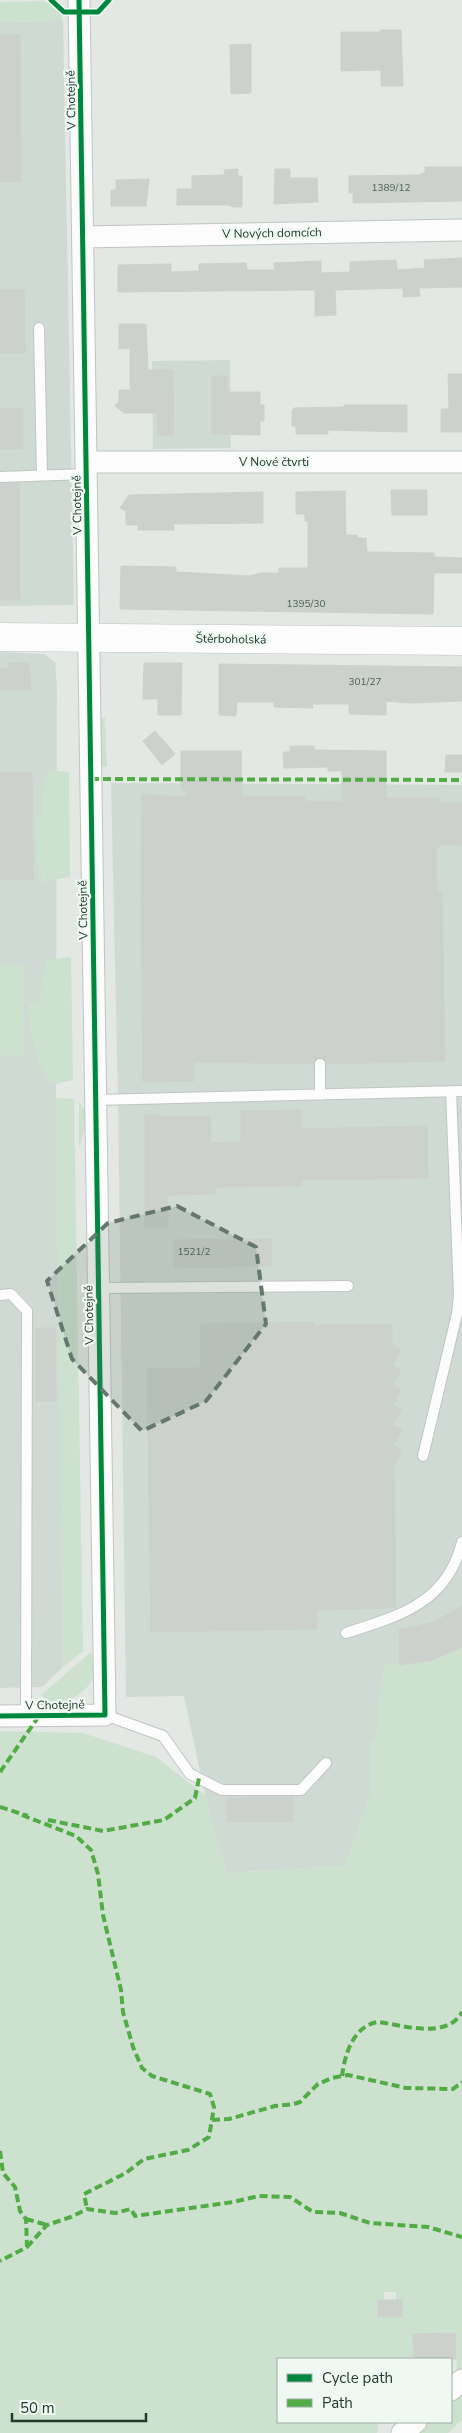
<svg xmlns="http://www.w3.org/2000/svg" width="462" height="2433" font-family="'Nunito Sans',sans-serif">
  <rect width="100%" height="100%" fill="#e3e8e5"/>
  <path fill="#d0dad4" d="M63 21 74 605 0 606V22Z
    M230 360 231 448 153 449 152 361Z
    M0 652 44 654 55 662 57 689 56 1098 63 1667 42 1687 0 1688Z
    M111 783 462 785V1647L432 1660 385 1665 380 1693 377 1736 370 1744V1796L345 1866 226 1873 205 1795 184 1696 126 1697 118 1100Z"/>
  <path fill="#cce1ce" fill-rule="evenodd" d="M42 1C53 4 61 10 63 21L0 22V2Z
    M105 717 107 767H100L99 721Z
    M48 770 69 772 70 877 41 882V871L37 867 36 817 43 816V787Z
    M71 957 73 1080 56 1084C52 1081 47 1078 45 1074 34 1056 28 1025 29 1005L39 1000 46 960Z
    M0 965H24L23 1055H0Z
    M56 1098 74 1099 83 1651 63 1667Z
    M79 1102C92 1115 83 1133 79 1148Z
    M462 1647V2371L451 2380V2373H457L455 2333 414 2334V2359H278V2422H378L377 2433H0V1731L83 1733 156 1757 205 1795 227 1873 345 1866 370 1796V1744L377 1736 380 1693 385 1665 432 1660ZM384 2292H396V2300H402V2317H378V2301L384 2300Z
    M91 1652C93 1660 96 1667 94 1675 90 1693 51 1716 42 1694Z
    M462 2387V2420L448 2433H410L423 2422H451V2397Z"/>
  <path fill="#ccd1ce" stroke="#ccd1ce" d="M380 30H401L403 86H381V70L341 71V32H380Z
    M0 35H20L21 182H0Z
    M251 44V93L231 94 230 45Z
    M425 167H462V201L353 203V193H349V176L421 175V173H425Z
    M238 169V176H242V207H234L229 205H177V189H192V176L225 175 224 170Z
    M275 169H290V178H317L318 202 274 204Z
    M149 179 146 206H111V190H116V180Z
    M462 258V287L419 288 420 296 403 297V288L335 290 336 315 315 316V290L118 292V265L171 264V272L199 271V264L246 263 247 270H274V263L321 261V273L350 272V262L396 260 397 270 425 268 424 260Z
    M0 290H24L25 353H0Z
    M119 324H146L148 370H173L174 435H158L157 413H124L115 406 119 401V390H130V348L119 349Z
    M448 374H462V432H441V409H449Z
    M212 376H227L228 392H260V405H264V421H260V435L212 434Z
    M344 405H407V432L328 430V434H296V426H292V411L294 408 344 407Z
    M23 408V449H0V409Z
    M19 483 20 600H0V484Z
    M391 490H427V515H392Z
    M345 491 346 535H357L358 538H366L367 552 434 553V557L462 558V573H434L433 614 120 609 121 566 176 567V572L250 576 260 573H279V568H308V521H305V514H296V492Z
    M263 492V523L173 524 174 530H138V525H126V511L120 508 129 495Z
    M9 663H29L31 690H0V669H9Z
    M144 663H182L181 715H158V699H143Z
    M219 664 462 667V701L410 703 386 701V715L349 714V704H312L313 708 274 707V702H237L236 716 219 715Z
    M155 731 175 754 162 765 143 741Z
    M290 746H314V750L386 751V798H440V803H462V845L440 844 439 848H436L437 892H442L445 1061 327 1064 324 1058 320 1057 313 1064 194 1062V1081L143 1082 141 904 142 795 189 797 181 787V751H241L242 796 305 797V801L342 802V771H328V767L284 768 283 752H290Z
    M446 755H462V772H445Z
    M0 773H32L33 880H0Z
    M301 1110V1129L427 1126 428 1178 302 1180V1186L216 1187V1194L168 1195V1228H145V1115H159V1117L210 1116 211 1143 241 1142V1111Z
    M271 1239 272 1266 174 1268V1240Z
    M314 1322V1325L392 1324V1345L401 1350 392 1365 401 1370 393 1385 401 1390 393 1405 402 1410 393 1425 402 1430 393 1445 402 1450 394 1465 396 1608 317 1610V1629L151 1632 147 1369 201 1368V1324Z
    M36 1328H55L56 1401H36Z
    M462 1606V1647L432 1660 400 1665 399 1630 434 1622Z
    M293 1797V1822H227V1798Z
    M378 2300H402V2317H378Z
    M455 2333 456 2359H414L413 2334Z"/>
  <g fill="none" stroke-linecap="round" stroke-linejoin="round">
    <defs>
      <path id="lane" d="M39 328 42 475
        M0 477 87 474
        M320 1064V1095
        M96 1100 462 1091
        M99 1288 348 1286
        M0 1295 11 1294 27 1311 26 1716
        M423 1456 457 1314 459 1295 451 1091
        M346 1633C398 1616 447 1604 462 1542
        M105 1715 163 1736 190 1774 222 1790H301L326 1763"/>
      <path id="street" d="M83 237 462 230
        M87 462H462
        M0 1716 105 1715 79 0
        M451 2390 462 2380
        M402 2433 416 2422"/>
      <path id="secondary" d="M0 637 462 641"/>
    </defs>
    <use href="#lane" stroke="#c0c5c2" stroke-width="12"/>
    <use href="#street" stroke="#c0c5c2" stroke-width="23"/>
    <use href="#secondary" stroke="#bdc4c0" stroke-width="29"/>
    <path stroke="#c0c8c4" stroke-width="3" stroke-dasharray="2.5 4" stroke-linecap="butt" d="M51 0 60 8
      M99 10 109 0"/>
    <use href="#lane" stroke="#fbfcfb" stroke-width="10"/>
    <use href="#street" stroke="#fbfcfb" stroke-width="21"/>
    <use href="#secondary" stroke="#fbfcfb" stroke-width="28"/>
    <path stroke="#52ac45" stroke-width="4" stroke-dasharray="8 4" stroke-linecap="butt" d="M91 779 462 780
      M0 1772 39 1716
      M0 1807 28 1816
      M22 1815 76 1836 91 1850 98 1874 103 1915 121 1990 123 2012 133 2047 142 2068 152 2076 210 2094 214 2107 209 2137 188 2150 144 2159 126 2173 84 2194 87 2209
      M48 1820 103 1831 164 1820 195 1798 199 1778
      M342 2076C345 2054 353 2026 378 2022 402 2025 447 2040 462 2012
      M212 2120 229 2119 275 2106 294 2104 300 2102 318 2084 332 2078 348 2075 406 2088 453 2089 462 2082
      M0 2151 3 2173 15 2187 20 2211 26 2219 27 2247 0 2261
      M26 2219 47 2225
      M27 2247 47 2225 71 2217 87 2209 115 2213 131 2209 135 2216 233 2202 259 2196 290 2197 313 2212 340 2213 370 2223 428 2227 462 2237"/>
    <defs>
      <path id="cycleway" d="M51 0 64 12H98L109 0
        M0 1716 105 1715 79 0"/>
    </defs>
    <use href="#cycleway" stroke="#f0f8f3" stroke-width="8"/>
    <use href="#cycleway" stroke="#00873e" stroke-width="5"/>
  </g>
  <path fill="#65786f" fill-opacity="0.2" stroke="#65786f" stroke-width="4" stroke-dasharray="10 6" stroke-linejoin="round" d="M177 1206 256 1247 266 1324 206 1401 142 1431 72 1359 47 1281 108 1223Z"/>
  <g text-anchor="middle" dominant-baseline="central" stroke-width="4.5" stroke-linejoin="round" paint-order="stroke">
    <g font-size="10" fill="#4c6158">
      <text x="391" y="188">1389/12</text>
      <text x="306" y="604">1395/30</text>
      <text x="365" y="682">301/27</text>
      <text x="194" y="1252">1521/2</text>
    </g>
    <g font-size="12" fill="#213b2f" stroke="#f0f8f3">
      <text transform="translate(71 100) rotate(-91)">V Chotejně</text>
      <text transform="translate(272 233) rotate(-1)">V Nových domcích</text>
      <text x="274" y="462">V Nové čtvrti</text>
      <text transform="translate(77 505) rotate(-91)">V Chotejně</text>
      <text transform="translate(231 639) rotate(1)">Štěrboholská</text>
      <text transform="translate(83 910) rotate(-91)">V Chotejně</text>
      <text transform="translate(89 1315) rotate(-91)">V Chotejně</text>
      <text transform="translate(55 1705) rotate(-1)">V Chotejně</text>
    </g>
  </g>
  <rect x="277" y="2358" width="175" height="65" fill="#f0f8f3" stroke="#9daca5"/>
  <rect x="287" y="2374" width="25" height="8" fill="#00873e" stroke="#9daca5"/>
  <text x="322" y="2383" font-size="15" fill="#213b2f">Cycle path</text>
  <rect x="287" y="2399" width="25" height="8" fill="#52ac45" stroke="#9daca5"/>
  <text x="322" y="2408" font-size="15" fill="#213b2f">Path</text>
  <path d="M12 2413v8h134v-8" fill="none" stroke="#213b2f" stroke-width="2.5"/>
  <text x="20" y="2413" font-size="15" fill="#213b2f" stroke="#f0f8f3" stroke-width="4" paint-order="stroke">50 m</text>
</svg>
